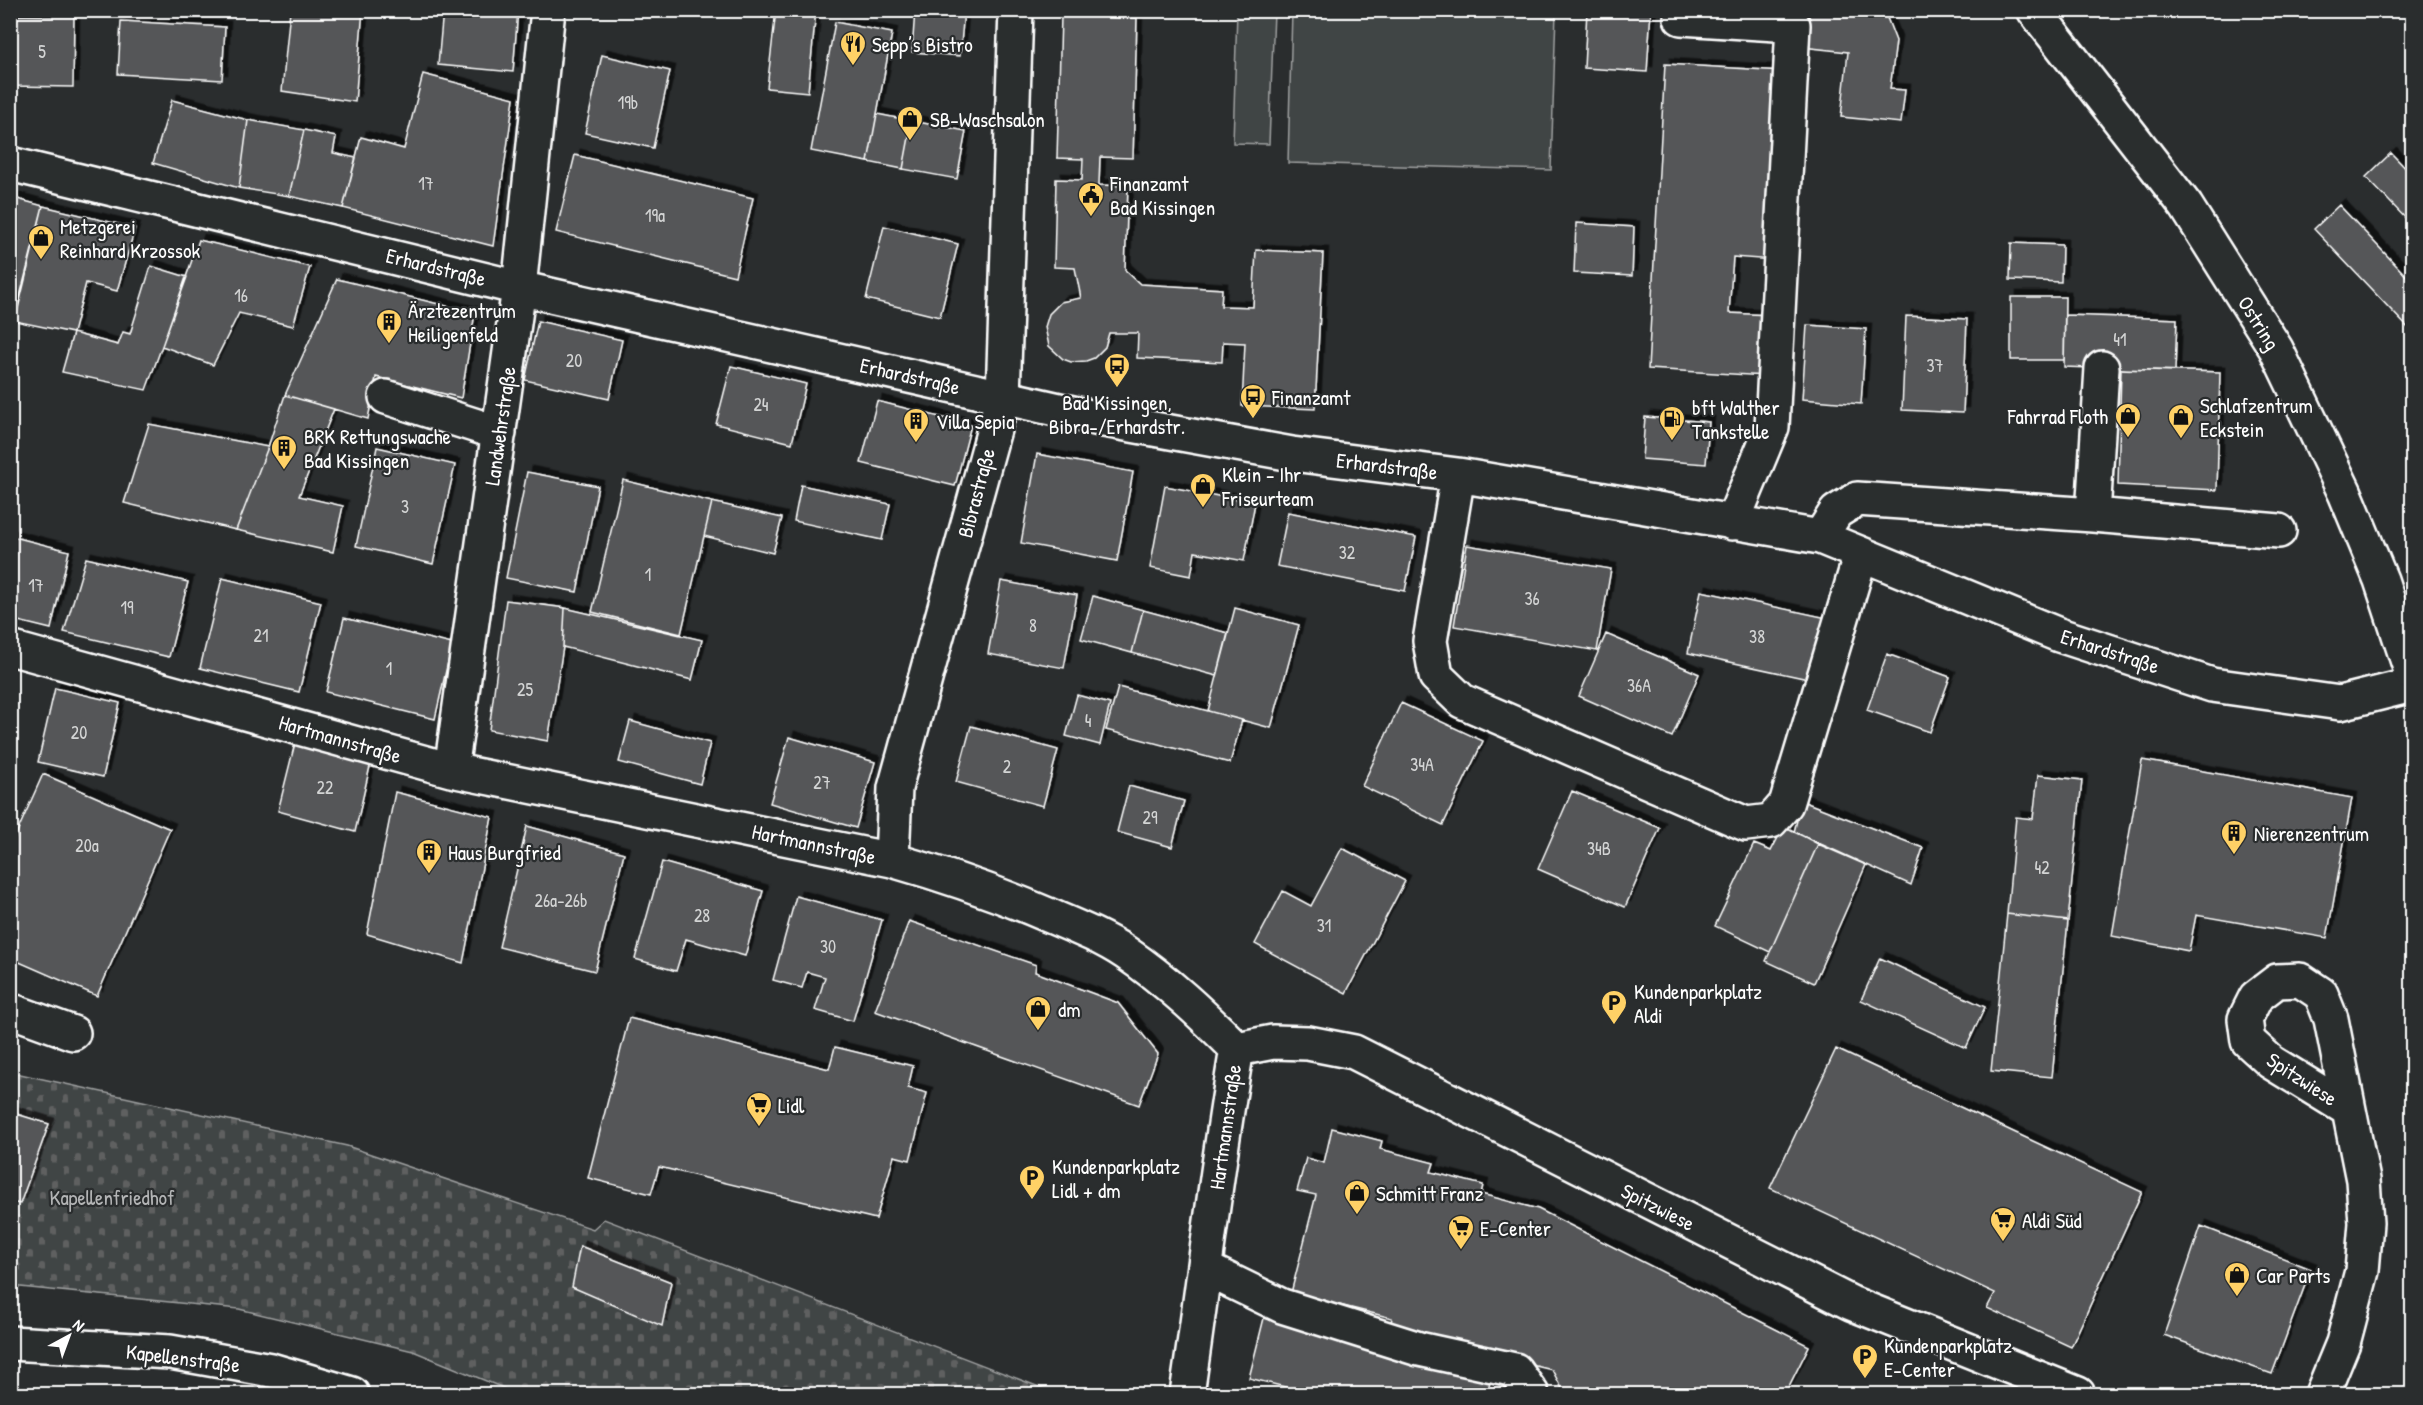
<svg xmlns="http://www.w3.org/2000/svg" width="2423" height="1405" font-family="'Patrick Hand',sans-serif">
  <defs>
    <pattern id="cemetery-stones" width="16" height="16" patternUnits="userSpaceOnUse" patternTransform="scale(1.5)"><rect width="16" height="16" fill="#414445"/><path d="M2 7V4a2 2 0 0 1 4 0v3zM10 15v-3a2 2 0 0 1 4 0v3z" fill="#5e6061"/></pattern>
    <filter id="shadow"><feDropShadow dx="5.5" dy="-5.5" stdDeviation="0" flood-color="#0009"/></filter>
  </defs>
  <rect width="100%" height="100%" fill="#2a2d2e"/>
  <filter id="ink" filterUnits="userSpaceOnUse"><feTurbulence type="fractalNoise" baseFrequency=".0167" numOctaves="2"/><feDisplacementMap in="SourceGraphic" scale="12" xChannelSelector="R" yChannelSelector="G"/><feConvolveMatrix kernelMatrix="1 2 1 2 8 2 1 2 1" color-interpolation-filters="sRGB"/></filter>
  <g filter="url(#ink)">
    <path fill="url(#cemetery-stones)" stroke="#a0a2a2" stroke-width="1.5" d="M11 1072 347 1146 593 1229 604 1219 1047 1390 1046 1394H518L413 1351 239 1309 11 1286Z"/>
    <path fill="#414445" stroke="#a0a2a2" stroke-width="1.5" d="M1237 11H1274L1269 144 1233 143Z
      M1292 11H1556L1551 170 1288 163Z"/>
    <path fill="#555758" stroke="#fff" stroke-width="1.5" filter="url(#shadow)" d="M290 10H363L355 102 282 91Z
      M443 10H518L513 72 438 65Z
      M776 10H816L808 92 767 88Z
      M915 10H964L960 56 912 52Z
      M1587 10H1651L1647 72 1584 68Z
      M1805 10H1884L1896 41 1890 89 1905 90 1901 123 1841 117 1848 52 1802 47Z
      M10 15 74 16 73 87 10 86Z
      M1061 16 1137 18 1133 158 1100 157 1099 185 1128 186 1125 270 1140 284 1222 289 1221 306 1253 307 1256 250 1323 253 1315 409 1242 406 1245 343 1223 342 1222 362 1137 358 1138 333H1109L1105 347 1094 358 1086 361 1071 362 1063 359 1049 346 1045 327 1049 314 1061 302 1081 298 1075 268 1054 267 1056 179 1082 180 1083 159 1057 158Z
      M121 21 225 27 222 80 118 74Z
      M835 22 892 33 868 162 811 151Z
      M602 55 670 71 653 148 585 133Z
      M1665 64 1783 71 1773 260 1733 257 1729 313 1770 315 1766 376 1648 369Z
      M423 74 514 98 493 246 343 208 361 137 404 149Z
      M172 100 248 120 239 188 153 163Z
      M877 114 912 121 903 169 868 162Z
      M248 120 304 130 289 196 239 188Z
      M912 121 966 131 957 179 903 169Z
      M304 130 336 137 333 153 356 158 343 208 289 196Z
      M2391 153 2412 175V225L2366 177Z
      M575 155 753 198 735 276 556 232Z
      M10 197 43 206 18 304 10 301Z
      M2339 205 2412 282V332L2314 229Z
      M43 206 135 228 117 291 86 283 73 333 15 321Z
      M1576 223 1634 227 1632 276 1574 273Z
      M884 226 958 244 940 317 866 299Z
      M199 240 310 267 293 326 239 313 213 365 162 346Z
      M2011 243 2062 245 2061 282 2010 280Z
      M151 266 187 277 146 390 62 372 73 333 118 345 123 332 130 334Z
      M337 279 475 313 461 398 376 377 368 419 285 395Z
      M2011 297H2065L2064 360H2011Z
      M2065 315 2177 319 2175 371 2064 367Z
      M1906 316 1967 319 1963 413 1902 410Z
      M538 321 622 340 609 399 525 380Z
      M1807 325 1866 329 1861 404 1802 399Z
      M731 366 806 384 792 443 716 424Z
      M2121 369 2220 372 2217 490 2118 485Z
      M285 395 334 409 299 496 343 506 333 552 236 530 268 447Z
      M877 401 971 425 955 486 861 463Z
      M1645 417 1709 422 1706 464 1642 459Z
      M149 424 268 447 236 530 124 503Z
      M377 447 455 465 433 564 356 546Z
      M1037 454 1133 472 1117 561 1021 543Z
      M527 472 598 486 577 592 506 578Z
      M623 480 712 502 681 634 592 612Z
      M801 485 890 504 882 540 794 521Z
      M1165 486 1255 503 1244 561 1195 552 1191 576 1150 568Z
      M712 502 782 518 773 553 704 536Z
      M1288 512 1416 537 1405 591 1277 566Z
      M10 536 69 551 51 629 10 619Z
      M1467 545 1611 569 1597 651 1454 626Z
      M86 558 188 582 169 657 64 632Z
      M222 578 321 602 299 692 200 668Z
      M1001 581 1077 595 1064 668 988 654Z
      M1701 591 1827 618 1813 680 1688 653Z
      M1093 596 1143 610 1132 653 1081 639Z
      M506 600 565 608 563 647 548 741 489 730Z
      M565 608 702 640 692 680 563 647Z
      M1235 608 1299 625 1271 728 1208 711Z
      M1143 610 1228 633 1217 676 1132 653Z
      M344 618 452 644 435 719 326 692Z
      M1606 634 1699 674 1672 737 1579 696Z
      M1887 654 1950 677 1930 732 1867 710Z
      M1118 687 1242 720 1230 763 1106 730Z
      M55 688 120 703 103 777 38 762Z
      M1077 695 1110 704 1100 745 1066 736Z
      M1401 703 1483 741 1443 825 1362 786Z
      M630 721 710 743 700 784 619 762Z
      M971 726 1058 750 1043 806 956 782Z
      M789 737 875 762 856 828 770 803Z
      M295 743 371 762 355 832 278 811Z
      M2142 760 2352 798 2327 938 2196 915 2189 951 2112 936Z
      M43 774 170 829 97 996 10 958V848Z
      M2038 775 2082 780 2068 921 2007 914 2016 817 2033 819Z
      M1129 786 1184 801 1172 847 1117 832Z
      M1572 791 1660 828 1625 907 1538 869Z
      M395 792 492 817 463 963 367 934Z
      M1802 801 1923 848 1911 885 1794 832Z
      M527 826 624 853 595 971 499 947Z
      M1784 826 1818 844 1770 952 1715 926 1754 844 1771 851Z
      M1818 844 1866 865 1814 983 1766 961Z
      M1342 848 1405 881 1346 993 1255 944 1283 891 1311 906Z
      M662 862 763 891 745 956 686 939 676 971 635 959Z
      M796 896 882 920 853 1021 815 1010 825 977 807 972 802 988 773 980Z
      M2007 914 2068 921 2052 1077 1991 1071Z
      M909 921 1036 965 1035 972 1118 1003 1158 1054 1139 1105 875 1011Z
      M1880 958 1985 1007 1966 1048 1861 1000Z
      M629 1018 829 1069 835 1047 913 1066 908 1088 927 1093 910 1160 894 1156 876 1219 659 1167 651 1194 588 1178Z
      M1836 1049 2142 1192 2071 1347 1987 1308 1995 1293 1770 1188Z
      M10 1112 49 1124 20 1204 10 1202Z
      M1332 1128 1382 1141 1380 1149 1434 1163 1431 1172 1483 1185 1481 1194 1538 1209 1809 1346 1785 1394H1565L1552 1370 1389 1330 1392 1318 1291 1293 1316 1195 1297 1191 1306 1158 1324 1163Z
      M2201 1226 2311 1269 2272 1374 2164 1335Z
      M580 1246 671 1282 662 1326 572 1287Z
      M1264 1318 1492 1375 1487 1394H1313L1249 1378Z"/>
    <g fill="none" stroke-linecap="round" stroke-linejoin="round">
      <defs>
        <path id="minor" d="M1681 18 1793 25 1772 427 1732 523
          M10 164 519 288 1104 420 1292 454 1458 475 1820 537 2059 635 2212 685 2340 703 2412 685
          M386 397 499 433
          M1458 475 1430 641 1436 676 1462 701 1746 824 1771 821 1786 804 1861 554
          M2093 515 2279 531
          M1820 537 1836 512 1857 499 2093 515 2102 368
          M10 648 451 770 892 860C945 875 997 893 1048 915 1074 926 1102 937 1126 953 1167 981 1202 1014 1237 1049 1217 1164 1204 1279 1187 1394
          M451 770 519 288 548 10
          M892 860 895 788 1003 397 1016 10
          M10 1010 73 1033
          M1237 1049 1273 1042 1308 1043 1354 1052 1851 1303 2078 1394
          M1206 1269 1282 1306 1419 1349 1515 1370 1532 1394
          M10 1343 170 1352 271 1370 352 1394
          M2322 1394 2343 1343 2362 1271 2366 1223 2363 1180 2349 1110 2331 1019 2321 994 2300 980 2277 981 2256 997 2245 1019 2248 1041 2271 1062 2349 1110"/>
        <path id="major" d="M2034 10 2186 206 2276 349 2345 493 2381 580 2412 674"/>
      </defs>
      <use href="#minor" stroke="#fff" stroke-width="38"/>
      <use href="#major" stroke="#fff" stroke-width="38"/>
      <use href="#minor" stroke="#2a2d2e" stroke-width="33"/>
      <use href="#major" stroke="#2a2d2e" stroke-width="33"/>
    </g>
  </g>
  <defs>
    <symbol id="restaurant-pin" viewBox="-11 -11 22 30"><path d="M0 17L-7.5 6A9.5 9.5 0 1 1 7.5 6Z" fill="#ffd166" stroke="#2a2d2e"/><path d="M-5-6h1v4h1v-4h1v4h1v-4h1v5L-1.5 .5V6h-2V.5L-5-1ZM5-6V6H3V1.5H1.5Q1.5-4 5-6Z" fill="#111"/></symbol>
    <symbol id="shop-pin" viewBox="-11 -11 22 30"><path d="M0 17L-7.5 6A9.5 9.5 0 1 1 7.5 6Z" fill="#ffd166" stroke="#2a2d2e"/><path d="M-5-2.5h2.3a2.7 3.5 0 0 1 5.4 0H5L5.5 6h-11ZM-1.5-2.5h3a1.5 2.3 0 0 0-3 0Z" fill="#111"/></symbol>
    <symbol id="civic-pin" viewBox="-11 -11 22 30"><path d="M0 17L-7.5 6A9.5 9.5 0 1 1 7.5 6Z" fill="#ffd166" stroke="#2a2d2e"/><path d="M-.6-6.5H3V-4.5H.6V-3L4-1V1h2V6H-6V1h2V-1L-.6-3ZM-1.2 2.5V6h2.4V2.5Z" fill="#111"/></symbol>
    <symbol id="building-pin" viewBox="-11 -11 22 30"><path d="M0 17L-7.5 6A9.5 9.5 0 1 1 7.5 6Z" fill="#ffd166" stroke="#2a2d2e"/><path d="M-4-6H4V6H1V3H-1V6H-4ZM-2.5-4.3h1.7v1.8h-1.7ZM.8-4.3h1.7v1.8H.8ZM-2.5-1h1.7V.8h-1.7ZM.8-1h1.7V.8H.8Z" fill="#111"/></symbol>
    <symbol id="bus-pin" viewBox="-11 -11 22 30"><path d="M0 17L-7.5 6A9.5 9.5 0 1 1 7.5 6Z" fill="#ffd166" stroke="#2a2d2e"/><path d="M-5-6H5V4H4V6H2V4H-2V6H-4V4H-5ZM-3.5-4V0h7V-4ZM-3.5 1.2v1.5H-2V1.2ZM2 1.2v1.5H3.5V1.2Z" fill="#111"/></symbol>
    <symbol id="fuel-pin" viewBox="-11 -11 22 30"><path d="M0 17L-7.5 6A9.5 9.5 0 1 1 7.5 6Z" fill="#ffd166" stroke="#2a2d2e"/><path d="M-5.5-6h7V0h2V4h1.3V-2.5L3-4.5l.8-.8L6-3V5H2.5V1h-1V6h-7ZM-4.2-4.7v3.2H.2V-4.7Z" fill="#111"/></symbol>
    <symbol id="parking-pin" viewBox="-11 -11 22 30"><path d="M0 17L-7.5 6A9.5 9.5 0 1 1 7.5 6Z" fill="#ffd166" stroke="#2a2d2e"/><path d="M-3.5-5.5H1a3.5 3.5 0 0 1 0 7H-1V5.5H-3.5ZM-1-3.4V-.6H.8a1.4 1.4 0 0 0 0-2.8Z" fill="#111"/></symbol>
    <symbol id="supermarket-pin" viewBox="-11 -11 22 30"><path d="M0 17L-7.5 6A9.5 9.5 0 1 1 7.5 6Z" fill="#ffd166" stroke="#2a2d2e"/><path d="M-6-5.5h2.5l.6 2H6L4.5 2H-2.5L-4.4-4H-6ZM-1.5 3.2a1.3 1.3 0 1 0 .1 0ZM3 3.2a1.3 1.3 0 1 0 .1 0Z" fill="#111"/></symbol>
  </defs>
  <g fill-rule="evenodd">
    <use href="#restaurant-pin" x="838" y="29" width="30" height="40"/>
    <use href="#shop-pin" x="895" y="104" width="30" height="40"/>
    <use href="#civic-pin" x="1076" y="180" width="30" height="40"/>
    <use href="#shop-pin" x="26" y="223" width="30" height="40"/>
    <use href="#building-pin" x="374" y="307" width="30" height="40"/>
    <use href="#bus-pin" x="1102" y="351" width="30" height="40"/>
    <use href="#bus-pin" x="1238" y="382" width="30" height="40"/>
    <use href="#shop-pin" x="2113" y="401" width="30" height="40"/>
    <use href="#shop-pin" x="2166" y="402" width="30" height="40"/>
    <use href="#fuel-pin" x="1657" y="404" width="30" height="40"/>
    <use href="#building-pin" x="901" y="406" width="30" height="40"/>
    <use href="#building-pin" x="269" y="433" width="30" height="40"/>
    <use href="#shop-pin" x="1188" y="471" width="30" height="40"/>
    <use href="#building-pin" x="2219" y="818" width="30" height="40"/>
    <use href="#building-pin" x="414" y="837" width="30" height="40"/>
    <use href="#parking-pin" x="1599" y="988" width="30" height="40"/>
    <use href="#shop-pin" x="1023" y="994" width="30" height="40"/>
    <use href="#supermarket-pin" x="744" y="1090" width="30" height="40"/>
    <use href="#parking-pin" x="1017" y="1163" width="30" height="40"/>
    <use href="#shop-pin" x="1342" y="1178" width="30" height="40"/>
    <use href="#supermarket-pin" x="1988" y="1205" width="30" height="40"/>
    <use href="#supermarket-pin" x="1446" y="1213" width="30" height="40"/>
    <use href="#shop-pin" x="2222" y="1260" width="30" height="40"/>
    <use href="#parking-pin" x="1850" y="1342" width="30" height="40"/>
  </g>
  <g text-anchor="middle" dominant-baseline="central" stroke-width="4.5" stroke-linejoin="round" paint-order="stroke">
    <g font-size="18" fill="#d4d5d5">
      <text x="42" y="51">5</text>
      <text x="628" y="102">19b</text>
      <text x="426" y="183">17</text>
      <text x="655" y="215">19a</text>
      <text x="241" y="295">16</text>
      <text x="2120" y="339">41</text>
      <text x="574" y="360">20</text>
      <text x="1935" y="365">37</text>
      <text x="761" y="404">24</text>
      <text x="405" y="506">3</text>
      <text x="1347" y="552">32</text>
      <text x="648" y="574">1</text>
      <text x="36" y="585">17</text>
      <text x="1532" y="598">36</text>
      <text x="127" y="607">19</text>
      <text x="1033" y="625">8</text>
      <text x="261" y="635">21</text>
      <text x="1757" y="636">38</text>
      <text x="389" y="668">1</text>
      <text x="1639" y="685">36A</text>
      <text x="525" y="689">25</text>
      <text x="1088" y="720">4</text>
      <text x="79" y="732">20</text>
      <text x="1422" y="764">34A</text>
      <text x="1007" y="766">2</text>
      <text x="822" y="782">27</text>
      <text x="325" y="787">22</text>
      <text x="1150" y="817">29</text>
      <text x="87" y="845">20a</text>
      <text x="1599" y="848">34B</text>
      <text x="2042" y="867">42</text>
      <text x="561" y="900">26a-26b</text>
      <text x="702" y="915">28</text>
      <text x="1324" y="925">31</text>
      <text x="828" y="946">30</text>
    </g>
    <g font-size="21" fill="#fff" stroke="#2a2d2e" text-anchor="start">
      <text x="872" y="44">Sepp’s Bistro</text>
      <text x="930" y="119">SB-Waschsalon</text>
      <text x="1110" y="183">Finanzamt<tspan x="1110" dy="24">Bad Kissingen</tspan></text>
      <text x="60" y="226">Metzgerei<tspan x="60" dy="24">Reinhard Krzossok</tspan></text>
      <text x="408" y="310">Ärztezentrum<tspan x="408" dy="24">Heiligenfeld</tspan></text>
      <text x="1272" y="397">Finanzamt</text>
      <text x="1117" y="402" text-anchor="middle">Bad Kissingen,<tspan x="1117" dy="24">Bibra-/Erhardstr.</tspan></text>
      <text x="2200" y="405">Schlafzentrum<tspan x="2200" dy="24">Eckstein</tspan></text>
      <text x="1692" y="407">bft Walther<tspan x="1692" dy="24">Tankstelle</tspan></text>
      <text x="2108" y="416" text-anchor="end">Fahrrad Floth</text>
      <text x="936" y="421">Villa Sepia</text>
      <text x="304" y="436">BRK Rettungswache<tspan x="304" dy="24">Bad Kissingen</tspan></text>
      <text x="1222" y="474">Klein - Ihr<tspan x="1222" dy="24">Friseurteam</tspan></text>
      <text x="2254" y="833">Nierenzentrum</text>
      <text x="448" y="852">Haus Burgfried</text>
      <text x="1634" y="991">Kundenparkplatz<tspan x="1634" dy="24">Aldi</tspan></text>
      <text x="1058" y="1009">dm</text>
      <text x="778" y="1105">Lidl</text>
      <text x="1052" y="1166">Kundenparkplatz<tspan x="1052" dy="24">Lidl + dm</tspan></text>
      <text x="1376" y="1193">Schmitt Franz</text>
      <text x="2022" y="1220">Aldi Süd</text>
      <text x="1480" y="1228">E-Center</text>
      <text x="2256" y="1275">Car Parts</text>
      <text x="1884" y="1345">Kundenparkplatz<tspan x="1884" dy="24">E-Center</tspan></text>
    </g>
    <g font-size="21" fill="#fff" stroke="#2a2d2e">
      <text transform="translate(436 267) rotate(14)">Erhardstraße</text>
      <text transform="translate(2259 323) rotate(58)">Ostring</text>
      <text transform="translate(910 376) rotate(13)">Erhardstraße</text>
      <text transform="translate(500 426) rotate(-82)">Landwehrstraße</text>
      <text transform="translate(1387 466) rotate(7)">Erhardstraße</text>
      <text transform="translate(976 493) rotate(-75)">Bibrastraße</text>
      <text transform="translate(2110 651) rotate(18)">Erhardstraße</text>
      <text transform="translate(340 739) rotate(16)">Hartmannstraße</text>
      <text transform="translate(814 844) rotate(12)">Hartmannstraße</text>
      <text transform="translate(2302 1079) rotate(33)">Spitzwiese</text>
      <text transform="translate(1225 1127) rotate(-82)">Hartmannstraße</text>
      <text transform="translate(1658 1207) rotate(27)">Spitzwiese</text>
      <text transform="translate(183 1358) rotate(7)">Kapellenstraße</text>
    </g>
    <g font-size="21" fill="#b3b4b5" stroke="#2a2d2e">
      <text x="112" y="1197">Kapellenfriedhof</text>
    </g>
  </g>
  <rect width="2423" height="1405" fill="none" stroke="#2a2d2e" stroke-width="36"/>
  <rect x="18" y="18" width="2387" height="1369" fill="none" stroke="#fff" stroke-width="2" filter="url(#ink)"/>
  <g transform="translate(69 1336) rotate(41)" stroke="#2a2d2e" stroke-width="4.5" paint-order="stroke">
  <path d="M0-4.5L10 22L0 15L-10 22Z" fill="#ffffff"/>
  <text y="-9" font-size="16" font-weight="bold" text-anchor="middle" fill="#ffffff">N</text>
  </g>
</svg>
